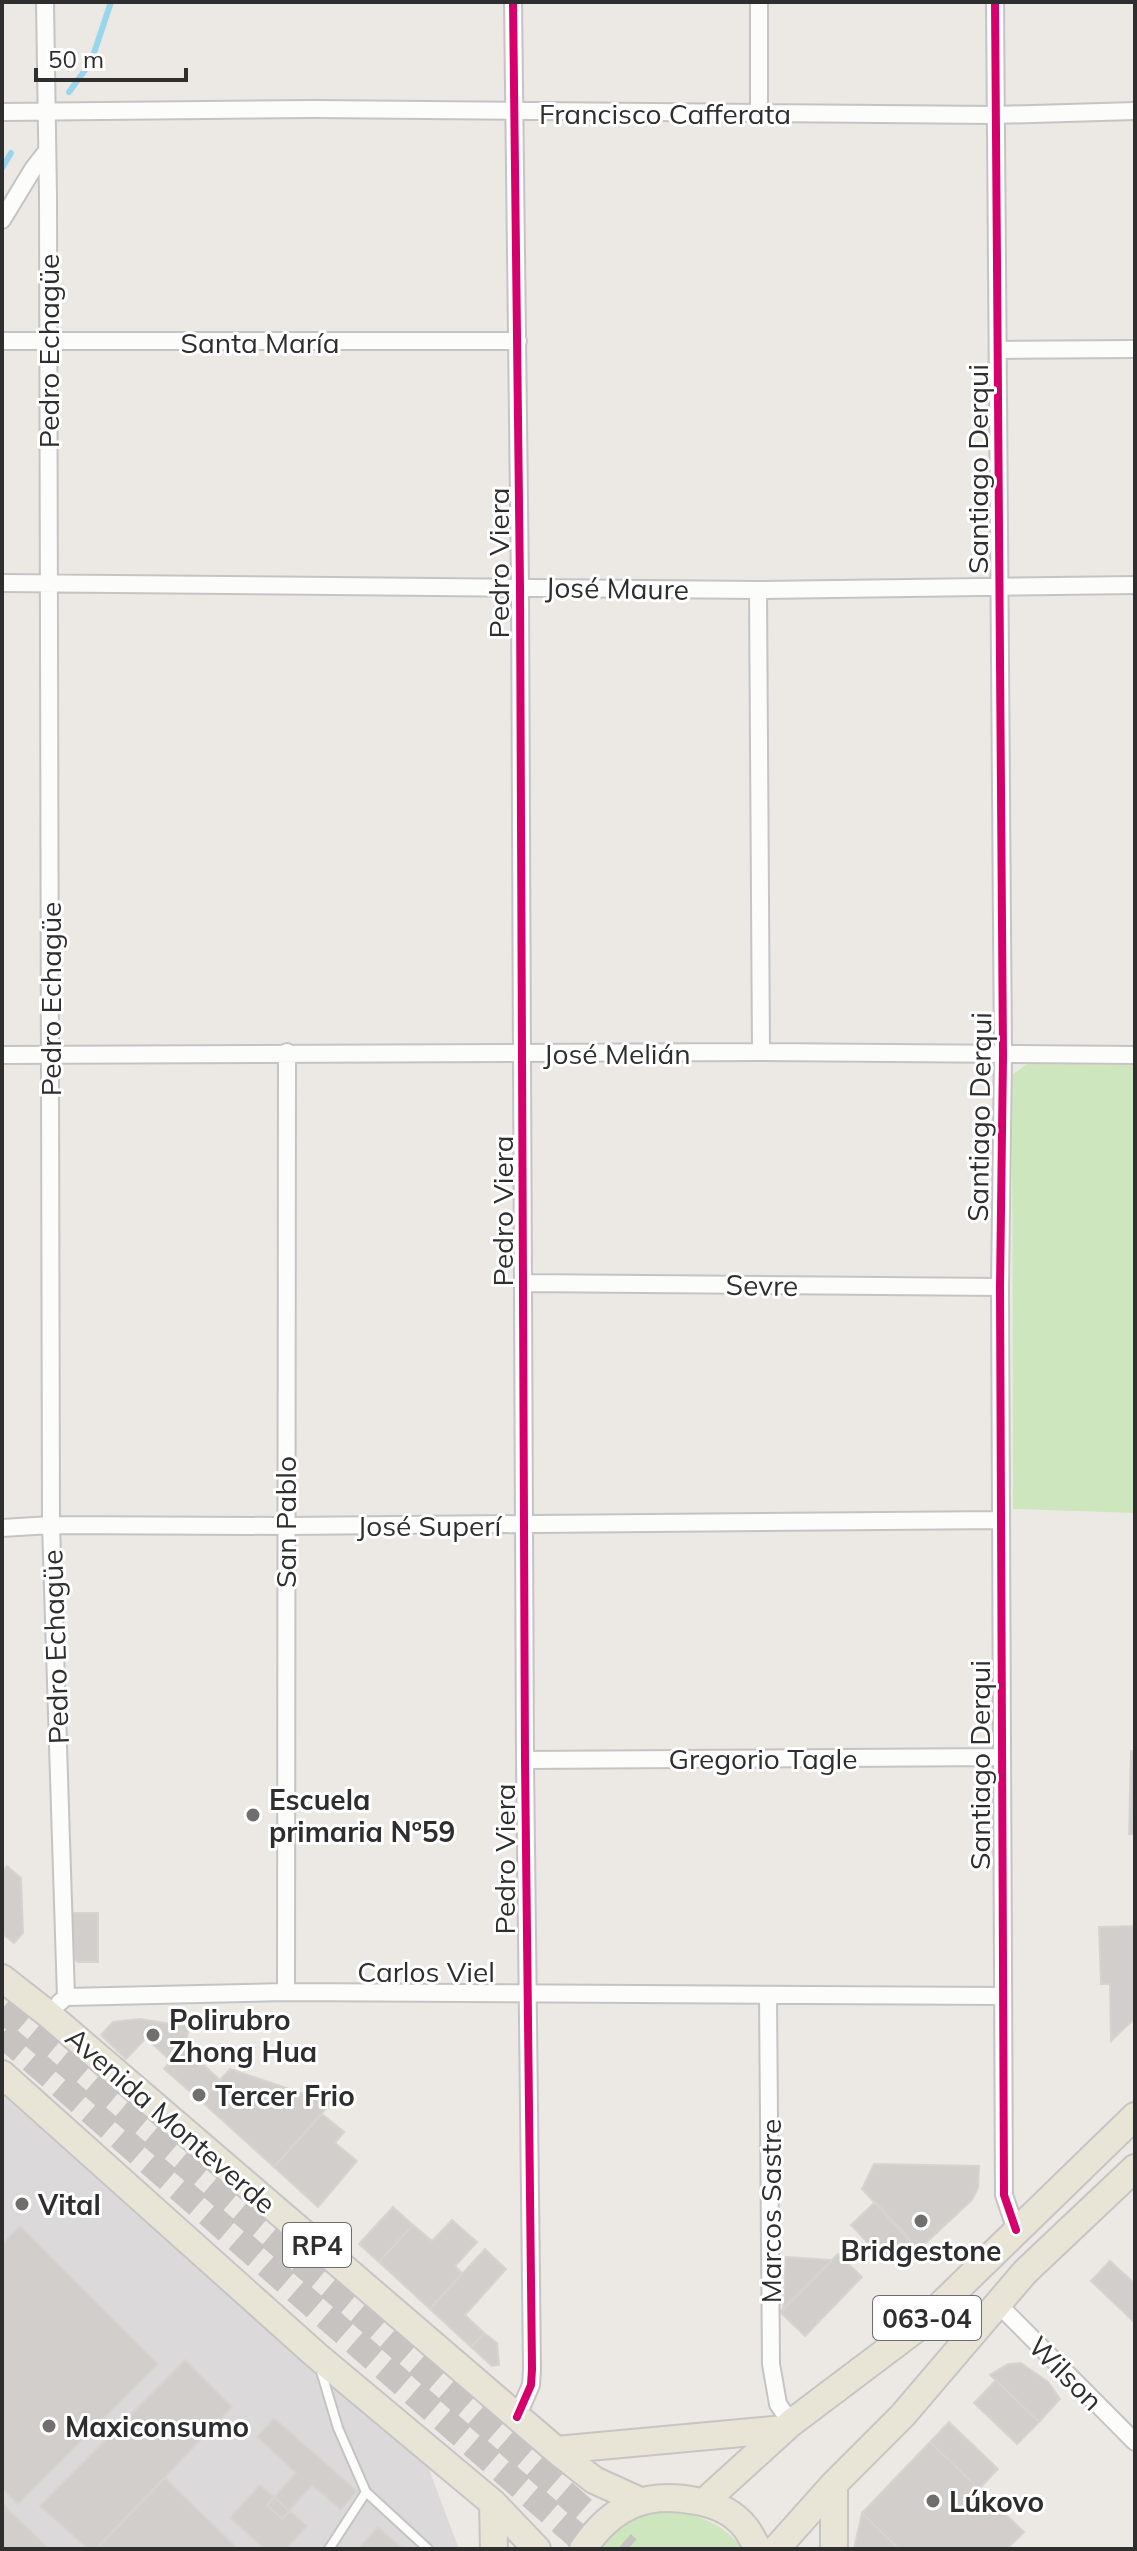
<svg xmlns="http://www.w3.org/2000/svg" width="1137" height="2551" font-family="Mulish,sans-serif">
  <rect width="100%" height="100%" fill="#ece8e4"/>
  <path fill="#dcd9db" d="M2 2087 427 2464 459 2549H2Z"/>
  <path fill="#cee6be" d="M1027 1064 1135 1065V1513L1013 1509 1012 1075Z
    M666 2509C697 2514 723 2523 743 2549H591L638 2514Z"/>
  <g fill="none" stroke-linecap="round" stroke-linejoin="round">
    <path stroke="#99d6ec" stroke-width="6" d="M69 92 91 62 111 2
      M2 168 11 153"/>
  </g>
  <path fill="#d1cecb" stroke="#d7d4d0" stroke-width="2" d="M1131 1751H1135V1834H1129Z
    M7 1866 21 1878 23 1933 14 1943 2 1933V1869L4 1870Z
    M67 1913H98V1962H78L67 1952Z
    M1135 1926V2018L1111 2041 1110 1984H1101L1099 1927Z
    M140 2019 190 2027 184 2047 220 2080 201 2101 164 2069 171 2061 146 2038 126 2059 101 2035 113 2022Z
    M230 2069 331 2103 274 2167 201 2101Z
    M322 2114 344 2132 335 2143 357 2161 318 2207 274 2167Z
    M874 2164 979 2166 978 2188 972 2200 918 2250 862 2189Z
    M875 2202 911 2240 887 2263 851 2225Z
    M393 2207 413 2225 379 2262 359 2244Z
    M452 2220 477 2242 455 2266 462 2273 430 2309 379 2262 413 2225 432 2241Z
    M20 2226 158 2364 18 2504 2 2488V2244Z
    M485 2249 506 2269 465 2315 484 2333 471 2347 430 2309Z
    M838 2254 862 2277 805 2336 780 2312Z
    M786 2257 832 2260 783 2310Z
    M1110 2261 1135 2284V2323L1091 2281Z
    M484 2333 497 2343 499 2365 492 2366 471 2347Z
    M185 2360 232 2407 96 2549H88L40 2506Z
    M1021 2363 1048 2382 1060 2399 1039 2422 990 2375 1008 2364Z
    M996 2380 1039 2422 1017 2444 974 2403Z
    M274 2418 357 2491 341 2510 312 2485 282 2519 267 2505 296 2473 257 2437Z
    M949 2422 998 2469 979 2489 930 2442Z
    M930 2442 1024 2532 1007 2549H899L862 2513Z
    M165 2478 238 2549H96Z
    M260 2485 307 2526 286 2549H265L230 2518Z
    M2 2503 49 2549H2Z
    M862 2513 899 2549H854Z
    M378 2527 403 2549H358Z"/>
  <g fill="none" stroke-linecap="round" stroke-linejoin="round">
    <path stroke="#c6c3c0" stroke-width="26" stroke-dasharray="26 13" stroke-linecap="butt" d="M2 2009 360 2313 628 2549
      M2 2034 592 2549"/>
    <defs>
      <path id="lane" d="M321 2371 338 2428 366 2492 329 2549
        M366 2492 428 2549"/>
      <path id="street" d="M45 2 48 196 51 1525 66 1997
        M513 2 520 587 525 1760 532 2369 531 2385 517 2417
        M995 2 1003 1055 1000 1287 1004 2195 1016 2230
        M2 112 314 109 995 115 1135 111
        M759 114V2
        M2 220 33 169 47 151
        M2 341H518
        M998 350 1135 349
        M2 583 758 590 1135 585
        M758 590 761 1052
        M2 1055 761 1052 1135 1055
        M524 1283 1000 1287
        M2 1528 51 1525 285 1526 1001 1520
        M525 1760 1001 1757
        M286 1992 287 1052
        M768 1995 771 2364 778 2404 791 2423
        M59 2003 66 1997 286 1992 1003 1996
        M997 2303 1135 2442"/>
      <path id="primary" d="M2 1978 48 2014 556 2450 594 2480 640 2501
        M2 2074 316 2355 493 2503 537 2549
        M556 2450 784 2429
        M834 2484V2549
        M704 2502 791 2423 917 2328 1135 2116
        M493 2503 494 2549
        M583 2549C612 2506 646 2491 696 2501 714 2504 733 2512 745 2527 750 2533 754 2542 758 2549
        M776 2549 834 2484 903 2415 1025 2272 1135 2168"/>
    </defs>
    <use href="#lane" stroke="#c5c4c5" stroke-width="12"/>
    <use href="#street" stroke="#c5c4c5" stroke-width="20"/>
    <use href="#primary" stroke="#c6c5c4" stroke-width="30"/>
    <use href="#lane" stroke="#fcfcfb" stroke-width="8"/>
    <use href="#street" stroke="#fcfcfb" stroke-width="16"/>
    <use href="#primary" stroke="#e8e4d6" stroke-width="26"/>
    <defs>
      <path id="cycleway" d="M513 2 520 587 525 1760 532 2369 531 2385 517 2417
        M995 2 1003 1055 1000 1287 1004 2195 1016 2230"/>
    </defs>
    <use href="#cycleway" stroke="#fff" stroke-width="13"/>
    <use href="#cycleway" stroke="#d6006c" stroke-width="8"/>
  </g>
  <g fill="#706f6e" stroke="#fff" stroke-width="3">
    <circle cx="253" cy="1815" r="8"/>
    <circle cx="153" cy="2035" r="8"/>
    <circle cx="199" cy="2095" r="8"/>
    <circle cx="22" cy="2204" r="8"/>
    <circle cx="921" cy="2221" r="8"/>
    <circle cx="49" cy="2426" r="8"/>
    <circle cx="933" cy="2501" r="8"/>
  </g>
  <g text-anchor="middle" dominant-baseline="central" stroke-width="6" stroke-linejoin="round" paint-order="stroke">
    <g fill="#fff" stroke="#6d6d6d" stroke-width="2">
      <rect x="283" y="2223" width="68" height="44" rx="6"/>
      <rect x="873" y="2296" width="108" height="44" rx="6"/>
    </g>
    <g font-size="26" font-weight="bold" fill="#2e2e2e">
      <text x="317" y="2245">RP4</text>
      <text x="927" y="2318">063-04</text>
    </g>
    <g font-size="28" fill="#2e2e2e" stroke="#fff">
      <text x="665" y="113">Francisco Cafferata</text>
      <text x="260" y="342">Santa María</text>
      <text transform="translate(48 351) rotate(-90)">Pedro Echagüe</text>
      <text transform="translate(977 469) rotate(-90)">Santiago Derqui</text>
      <text transform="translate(498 563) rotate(-90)">Pedro Viera</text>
      <text transform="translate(617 588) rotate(1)">José Maure</text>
      <text transform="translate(50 999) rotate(-90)">Pedro Echagüe</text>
      <text x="617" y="1053">José Melián</text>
      <text transform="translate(979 1117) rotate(-89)">Santiago Derqui</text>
      <text transform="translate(502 1211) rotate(-90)">Pedro Viera</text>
      <text transform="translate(762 1285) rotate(1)">Sevre</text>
      <text transform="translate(285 1522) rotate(-90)">San Pablo</text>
      <text x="429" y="1525">José Superí</text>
      <text transform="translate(55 1647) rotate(-92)">Pedro Echagüe</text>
      <text x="763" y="1758">Gregorio Tagle</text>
      <text transform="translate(979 1765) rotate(-90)">Santiago Derqui</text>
      <text transform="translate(504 1859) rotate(-90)">Pedro Viera</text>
      <text x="426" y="1971">Carlos Viel</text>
      <text transform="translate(171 2120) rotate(41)">Avenida Monteverde</text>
      <text transform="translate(770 2211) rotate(-90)">Marcos Sastre</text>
      <text transform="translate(1066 2373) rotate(45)">Wilson</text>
    </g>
    <g font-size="28" font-weight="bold" fill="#2e2e2e" stroke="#fff" text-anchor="start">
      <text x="269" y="1799">Escuela<tspan x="269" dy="32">primaria Nº59</tspan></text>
      <text x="169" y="2019">Polirubro<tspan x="169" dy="32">Zhong Hua</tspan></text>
      <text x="215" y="2095">Tercer Frio</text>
      <text x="38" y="2204">Vital</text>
      <text x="921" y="2250" text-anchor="middle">Bridgestone</text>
      <text x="65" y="2426">Maxiconsumo</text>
      <text x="949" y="2501">Lúkovo</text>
    </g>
  </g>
  <rect width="1137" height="2551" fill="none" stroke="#2e2e2e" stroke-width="8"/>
  <path d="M36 68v12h150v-12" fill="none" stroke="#2e2e2e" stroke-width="4"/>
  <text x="48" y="68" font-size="24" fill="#2e2e2e" stroke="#ffffff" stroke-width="6" paint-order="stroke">50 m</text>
</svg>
